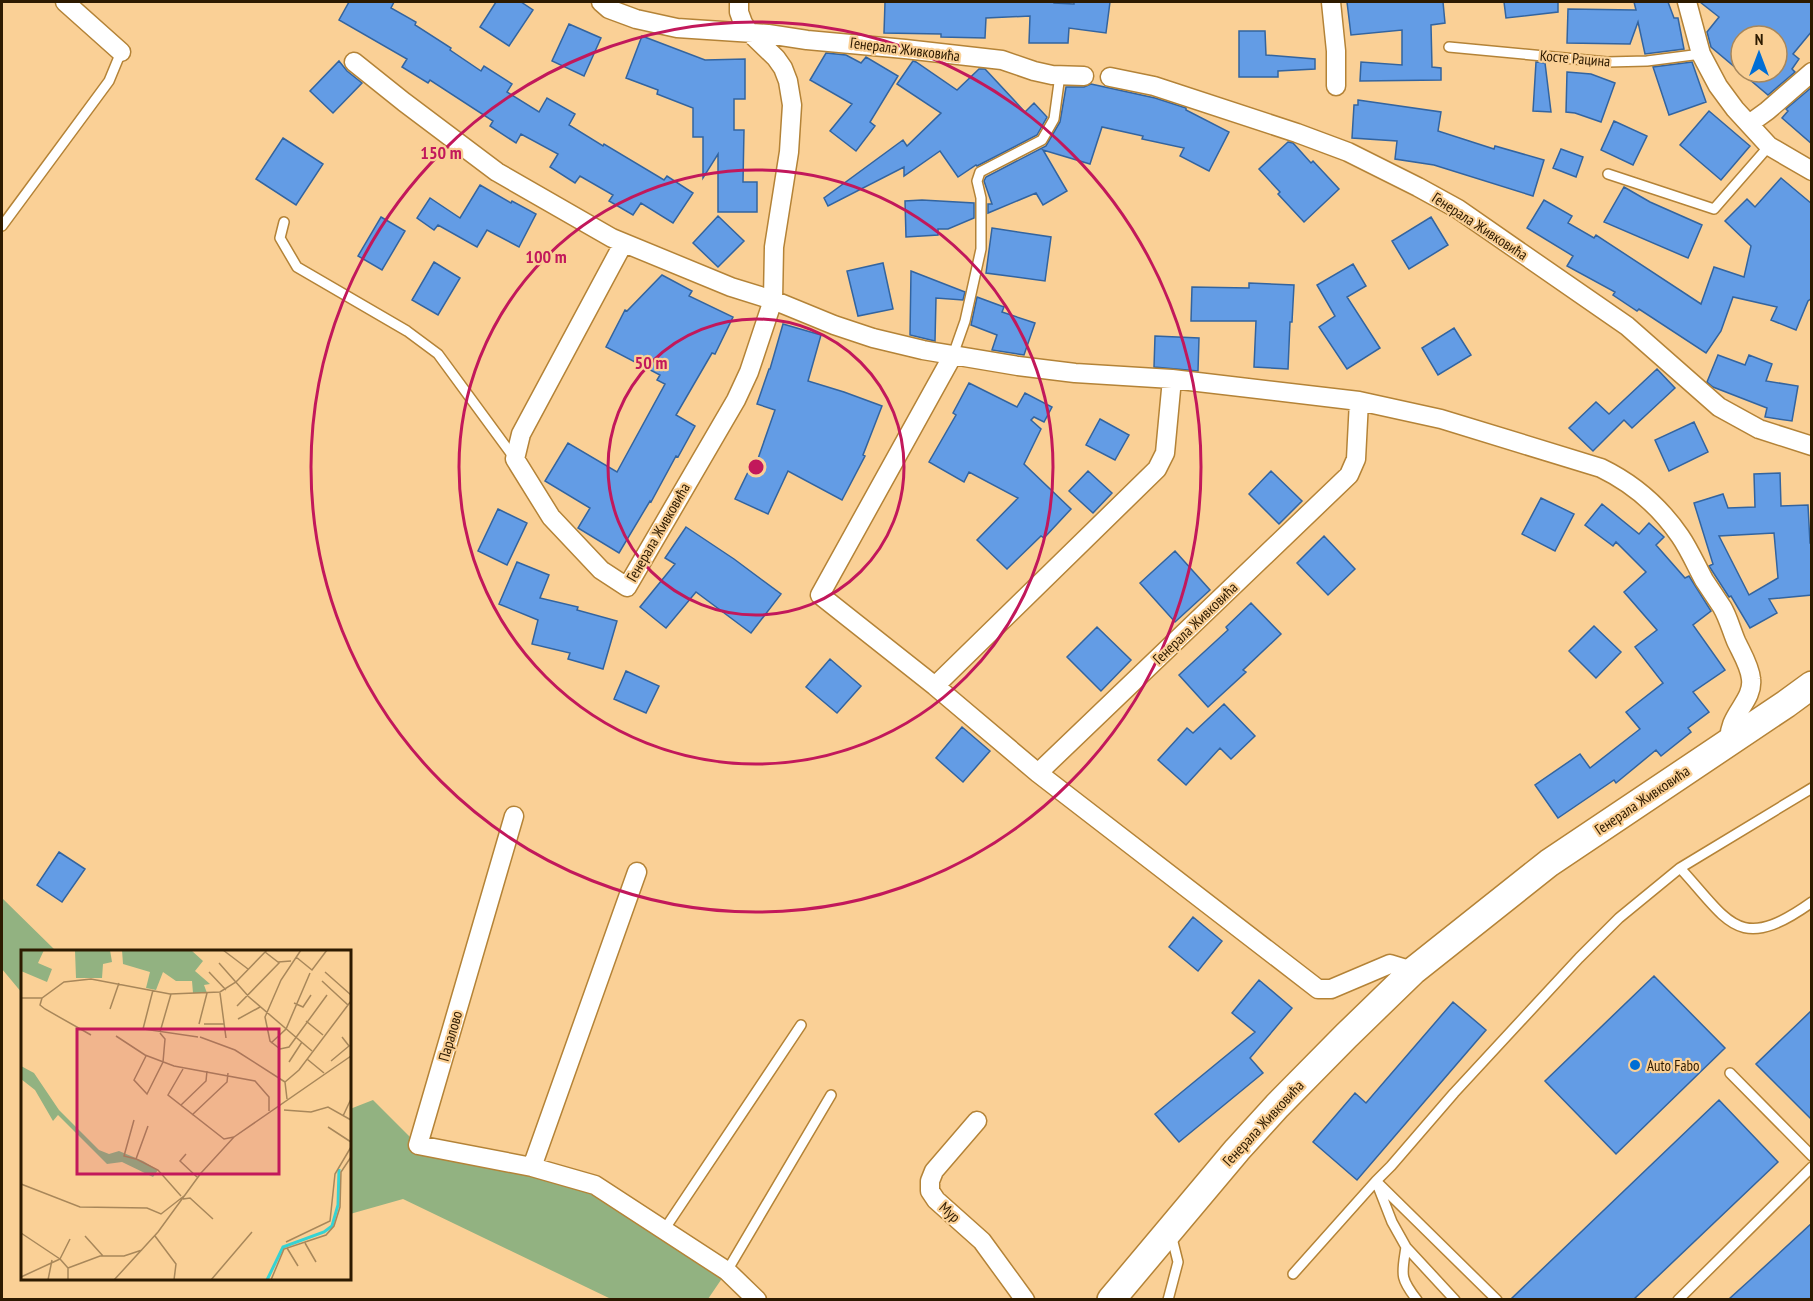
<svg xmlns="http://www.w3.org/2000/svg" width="1813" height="1301" font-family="'PT Sans Narrow',sans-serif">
  <rect width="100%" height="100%" fill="#fad096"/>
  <path fill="#92b281" d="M2 898 56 951 22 952V993L2 969Z
    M373 1100 418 1145 595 1185 727 1271 708 1299H611L403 1199 350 1214V1109Z"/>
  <path fill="#639ce5" stroke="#33649f" stroke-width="1.5" fill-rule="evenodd" d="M349 2H394L391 8 416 22 415 25 451 48 450 50 481 71 484 66 512 84 507 92 539 112 547 98 575 114 569 125 603 146 604 144 664 180 667 176 693 193 673 223 641 203 633 215 609 201 613 195 580 176 575 183 550 167 558 154 521 134 516 143 490 126 493 121 430 80 428 83 402 67 407 59 339 20Z
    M496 2H521L533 10 509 46 480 27Z
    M885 2H1054V3L1074 4V2H1110L1106 33 1069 28 1068 43H1029L1030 16 986 18 985 38 941 37V34L884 33Z
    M1347 2H1443L1445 23 1431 25 1432 67 1441 68V80L1360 81 1361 62 1402 65V30L1351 35Z
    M1504 2H1558V12L1506 18Z
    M1634 2H1668L1674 18H1678L1684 49 1645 54 1638 22 1630 44 1567 43 1568 9 1636 10Z
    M1700 2H1812V31L1793 54 1799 59 1792 69 1795 72 1768 95 1711 47 1707 32 1719 17ZM1741 36H1777V72H1741Z
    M569 24 601 38 584 76 552 61Z
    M1239 31H1265L1266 55 1315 59V69L1278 71V77H1239Z
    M642 36 705 60 745 59V99H734V130H744L743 182H757V212H718V154L703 178V137H693V108L657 94 658 90 626 78Z
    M826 53 846 55 861 63 866 57 898 76 870 122 875 126 856 151 830 131 852 104 810 80Z
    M339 61 347 71 362 83 333 113 310 91Z
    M913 61 916 62 957 90 979 69H985L1025 112 1034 103 1047 117 1037 135 977 166 976 165 958 177 940 151 904 176V167L828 206 824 198 903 140 907 146 941 113 897 84Z
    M1536 62 1545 63 1551 112 1533 111Z
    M1692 62 1706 102 1669 115 1653 67Z
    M1567 72 1591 74 1615 83 1601 122 1575 113 1566 112Z
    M1091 84 1155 98 1186 108V110L1229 132 1209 171 1180 156 1184 148 1142 139 1143 136 1102 127 1090 164 1043 150 1067 191 1043 205 1036 193 988 213V204H992L984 181 986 177 1046 146 1060 122 1066 87H1084Z
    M1812 87V144L1782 118 1788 111 1786 109Z
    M1358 100 1441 112 1438 131 1494 149 1495 146 1544 160 1533 196 1434 165 1395 159 1397 141 1352 138 1354 105H1358Z
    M1709 111 1750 146 1721 180 1680 145Z
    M1614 121 1647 136 1633 165 1601 150Z
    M283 138 323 164 296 205 256 179Z
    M1288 142 1293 143 1311 163 1313 161 1339 189 1304 222 1278 194 1280 192 1259 169Z
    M1561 149 1583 157 1576 177 1553 168Z
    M1781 178 1812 204V298L1808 301 1796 330 1771 320 1777 307 1733 297 1721 331 1706 353 1639 309 1637 311 1613 295 1615 292 1567 266 1573 256 1527 228 1544 200 1572 216 1568 223 1594 238 1596 235 1701 304 1714 267 1744 277 1751 246 1725 221 1747 199 1755 207Z
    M480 185 511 203 512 201 536 214 519 247 487 230 477 247 438 225 434 230 417 218 430 198 460 218Z
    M1624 187 1650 202 1702 225 1688 258 1604 222Z
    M922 200 974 203V218L948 229H938V235L906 237 905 201Z
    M718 216 744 241 718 267 693 243Z
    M381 217 405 231 382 270 358 256Z
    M1431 217 1448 245 1409 269 1392 241Z
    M992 228 1051 237 1045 281 986 273Z
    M434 262 460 278 438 315 412 300Z
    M883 263 893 309 858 316 847 271Z
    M1353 264 1366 286 1347 297 1380 348 1347 369 1319 327 1335 316 1317 285Z
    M911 271 965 292 963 300 936 298 935 341 910 335Z
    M662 275 692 291 689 296 733 317 715 354 712 353 676 415 695 426 678 457 676 456 651 502 650 501 619 553 578 528 590 508 545 481 568 443 617 472 665 384 657 380 660 375 606 347 625 310 627 311Z
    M1249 283 1294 285 1292 322H1290L1288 369 1254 367 1256 321H1191L1192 287 1249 288Z
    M977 297 1004 307 1002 312 1035 323 1024 355 992 350 997 335 971 325Z
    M783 324 821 335 808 381 844 392 882 406 863 455 865 456 842 500 788 471 768 514 735 499 750 468 754 470 775 410 757 404 769 369H770Z
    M1454 328 1471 355 1438 375 1422 348Z
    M1155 336 1199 338 1198 371 1154 367Z
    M1718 355 1745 365 1749 355 1772 364 1766 381 1798 386 1792 421 1765 417 1767 408 1713 387 1707 382Z
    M1657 369 1675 388 1632 428 1624 420 1593 451 1569 428 1596 402 1609 414Z
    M969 383 1017 407 1025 393 1052 407 1044 422 1034 417 1031 420 1041 429 1024 464 1071 509 1044 538 1041 536 1007 569 977 540 1018 498 969 472 964 482 929 462 956 415 953 413Z
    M1100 419 1129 435 1115 460 1086 445Z
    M1694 422 1708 452 1669 471 1655 440Z
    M1088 471 1112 493 1093 513 1069 491Z
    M1271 471 1302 501 1279 524 1249 494Z
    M1780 473 1781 506 1808 505 1810 543H1812V595L1769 599 1777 613 1750 628 1731 596 1729 597 1709 566 1713 564 1694 503 1723 494 1728 508 1755 507 1754 474ZM1774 533 1778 578 1749 595 1719 536Z
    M1541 498 1574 514 1555 551 1522 534Z
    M1602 504 1639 534 1649 523 1664 537 1656 545 1685 578 1689 576 1711 611 1693 625 1725 670 1693 692 1709 712 1688 728 1691 732 1661 756 1656 750 1616 783 1614 780 1558 818 1535 785 1580 754 1590 768 1640 729 1626 712 1663 683 1635 647 1657 630 1624 592 1646 572 1616 542 1613 546 1585 525Z
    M498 509 527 523 507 565 478 551Z
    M686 527 734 559 781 594 751 633 696 592 666 628 640 607 675 564 665 558Z
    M1324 536 1355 569 1328 595 1297 563Z
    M1175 551 1210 590 1175 622 1140 583Z
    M517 562 549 575 540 598 578 607 577 610 617 621 603 669 568 659 570 653 532 644 538 620 499 604Z
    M1251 603 1281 634 1243 670 1246 672 1208 707 1179 675 1228 630 1226 627Z
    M1594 626 1621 652 1596 678 1569 651Z
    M1097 627 1131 660 1101 691 1067 657Z
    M830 659 861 686 837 713 806 687Z
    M626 671 659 686 646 713 614 699Z
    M1224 704 1255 736 1231 759 1220 748 1186 785 1158 760 1187 728 1193 733Z
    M962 727 990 751 963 782 936 758Z
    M59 852 85 869 62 902 37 885Z
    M1193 917 1222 941 1198 971 1169 947Z
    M1654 976 1725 1048 1616 1154 1545 1081Z
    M1259 980 1292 1008 1250 1058 1263 1073 1179 1142 1155 1114 1255 1032 1232 1013Z
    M1453 1002 1486 1030 1357 1180 1313 1142 1355 1093 1366 1103Z
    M1812 1010V1120L1756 1064Z
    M1719 1100 1778 1162 1634 1299H1511Z
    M1812 1223V1299H1729L1750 1280Z"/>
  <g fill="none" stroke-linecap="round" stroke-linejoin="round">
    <defs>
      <path id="lane" d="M1449 47 1607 62 1647 61 1701 54
        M1608 174 1714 209 1769 146
        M284 222 280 238 297 267 407 331 438 354 515 459
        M2 226 109 81 121 52
        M953 355 965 321 981 249V198L977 181 980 172 1042 140 1054 119 1060 75
        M1680 868C1729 921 1738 955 1812 902
        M1730 1073 1812 1156
        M664 1230 801 1025
        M1406 1247C1402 1274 1399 1277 1417 1300
        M727 1271 831 1095
        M1293 1274 1376 1181 1497 1300
        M1168 1300 1178 1262 1171 1234
        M1455 1300 1406 1247 1392 1222 1376 1181 1391 1166 1454 1093 1579 958 1619 918 1680 868 1812 788
        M1678 1300 1812 1167"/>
      <path id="street" d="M65 2 121 52
        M601 2 609 9 636 19 677 28 768 34 807 40 905 49 1002 60 1034 71 1052 75 1084 76
        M1331 2 1336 51V86
        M1687 2 1701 54 1718 86 1735 109 1769 146 1812 171
        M354 62 404 102 497 172 612 238 731 287 773 300 834 325 873 338 923 350 1018 366 1075 373 1172 379 1359 401 1441 419 1601 468C1632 483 1660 507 1680 536 1689 549 1696 565 1704 580 1710 589 1716 598 1722 607 1728 617 1731 629 1736 641 1741 652 1750 666 1751 679 1754 702 1726 716 1730 742
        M1110 77 1154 86 1297 133 1348 152 1418 187 1458 209 1627 326 1719 407 1759 429 1812 446
        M1749 124 1767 111 1812 72
        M623 244 521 434 515 459 551 517 601 570 627 587 736 400 749 372 773 300 774 247 789 152 792 105 788 81 783 68 776 58 749 32 743 23 739 12V2
        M953 355 820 595 935 686 1038 773 1318 989H1331L1390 964 1413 971
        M935 686 1157 469 1165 453 1172 379
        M1038 773 1349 475 1356 459 1359 401
        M514 816 418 1145 532 1167
        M637 872 532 1167 595 1185 727 1271 757 1300
        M977 1121 934 1171 930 1181V1191L936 1200 982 1241 1025 1300"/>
      <path id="primary" d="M1111 1300 1237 1150 1277 1106 1346 1036 1413 971 1549 863 1786 704 1812 685"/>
    </defs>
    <use href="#lane" stroke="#b48337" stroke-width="12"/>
    <use href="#street" stroke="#b48337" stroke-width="21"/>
    <use href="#primary" stroke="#b48337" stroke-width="30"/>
    <use href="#lane" stroke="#fff" stroke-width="9"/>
    <use href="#street" stroke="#fff" stroke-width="18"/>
    <use href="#primary" stroke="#fff" stroke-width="27"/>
  </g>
  <g fill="none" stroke="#c2185b" stroke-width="3">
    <circle cx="756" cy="467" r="148"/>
    <circle cx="756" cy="467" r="297"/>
    <circle cx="756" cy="467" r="445"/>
  </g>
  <circle fill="#006ed5" stroke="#fad096" stroke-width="2" cx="1635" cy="1065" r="6"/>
  <g text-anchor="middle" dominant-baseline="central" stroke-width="4.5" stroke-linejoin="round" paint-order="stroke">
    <g font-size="15" fill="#2d1a00" stroke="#fad096">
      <text transform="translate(905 49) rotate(7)">Генерала Живковића</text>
      <text transform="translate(1575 58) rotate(5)">Косте Рацина</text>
      <text transform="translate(1480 226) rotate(33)">Генерала Живковића</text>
      <text transform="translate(658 532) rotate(-60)">Генерала Живковића</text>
      <text transform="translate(1195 623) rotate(-44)">Генерала Живковића</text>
      <text transform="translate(1642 800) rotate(-34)">Генерала Живковића</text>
      <text transform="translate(450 1036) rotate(-74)">Паралово</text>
      <text transform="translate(1263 1123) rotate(-47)">Генерала Живковића</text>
      <text transform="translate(950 1212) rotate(42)">Мур</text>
    </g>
    <g font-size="15" fill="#2d1a00" stroke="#fad096" text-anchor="start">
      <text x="1647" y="1065">Auto Fabo</text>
    </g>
  </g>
  <g transform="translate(21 950)">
    <rect width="330" height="330" fill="#fad096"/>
    <path d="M0 0H23L17 13 31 19 26 32 0 21ZM48 0H89L91 12 82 14 81 28H55L54 1ZM101 0H170L182 11 174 21 189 34 183 35 186 43H172L171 31H155L142 22 135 40 125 38 129 22 102 14ZM0 116 13 123 38 160 78 200 88 204 98 201 122 211 137 220 132 227 101 212 86 214 37 165 32 171 14 140 0 129Z" fill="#92b281"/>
    <path fill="none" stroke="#36d3d3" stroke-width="3" d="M246 330 262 297 303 282 311 276 317 255 318 219"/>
    <path fill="none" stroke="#a8875a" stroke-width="1.5" d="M202 0 227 19M280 0 260 30 244 67 249 91 259 99 268 97 306 45M244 2 257 12 270 11M275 7 291 20 306 0M198 13 228 47 291 101M188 22 205 40M304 22 330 45M301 31 327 55M132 40 122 79 177 87M199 43 205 88M0 48H21L43 32 70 29 149 44 199 42 215 32 246 0M21 48 19 55 24 59 70 85M273 53 282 57 290 45M216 56 259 12M89 59 98 33M217 69 239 57M285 71 302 85M178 74 186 43M183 74H203M139 82 150 44M95 86 124 105 153 116 234 131 248 147V161M179 87 214 100 264 132M250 93 265 79 289 23M125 106 113 130 126 144 142 112 144 89 139 83M286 109 303 123M310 111 328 96 321 87M268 112 281 92M162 119 147 145 203 189 213 187M266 149 264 132 278 120 330 51M160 155 185 131 186 121M263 160 290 162 307 157 330 170M171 165 206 132 207 123M322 166 330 149M113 170 103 206 115 209M127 176 115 209 137 220 160 246M307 177 330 192M165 204 159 211 176 227M0 234 59 257 126 258 140 264 163 246M162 249 169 248 192 269M0 283 39 309 49 289M64 286 82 306M134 286 155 314 153 330M265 292 309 271 314 224 330 197M284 293 295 312M266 298 277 316M47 318 79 306H103L121 300M0 327 39 309 47 318V330M27 330 31 310M93 330 137 282 180 223 213 187 330 106M190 330 231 282M250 330 263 299 305 285 313 276 319 257 320 222 330 207"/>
    <path fill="#c2185b" fill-opacity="0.15" stroke="#c2185b" stroke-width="3" d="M56 79H258V224H56Z"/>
    <rect width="330" height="330" fill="none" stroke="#2d1a00" stroke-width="3"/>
  </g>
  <circle cx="756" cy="467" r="9" fill="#c2185b" stroke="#fad096" stroke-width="3"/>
  <g font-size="18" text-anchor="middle" font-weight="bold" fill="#c2185b" stroke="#fad096" stroke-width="4.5" stroke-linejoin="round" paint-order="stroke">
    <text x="441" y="159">150 m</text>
    <text x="546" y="263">100 m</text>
    <text x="651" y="369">50 m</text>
  </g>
  <rect width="1813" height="1301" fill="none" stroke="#2d1a00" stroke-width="6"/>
  <g transform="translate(1759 54)"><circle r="28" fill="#fad096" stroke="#a8875a" stroke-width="1.5"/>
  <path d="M0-4.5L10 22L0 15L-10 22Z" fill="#006ed5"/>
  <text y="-9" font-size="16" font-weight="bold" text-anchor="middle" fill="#2d1a00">N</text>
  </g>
</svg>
